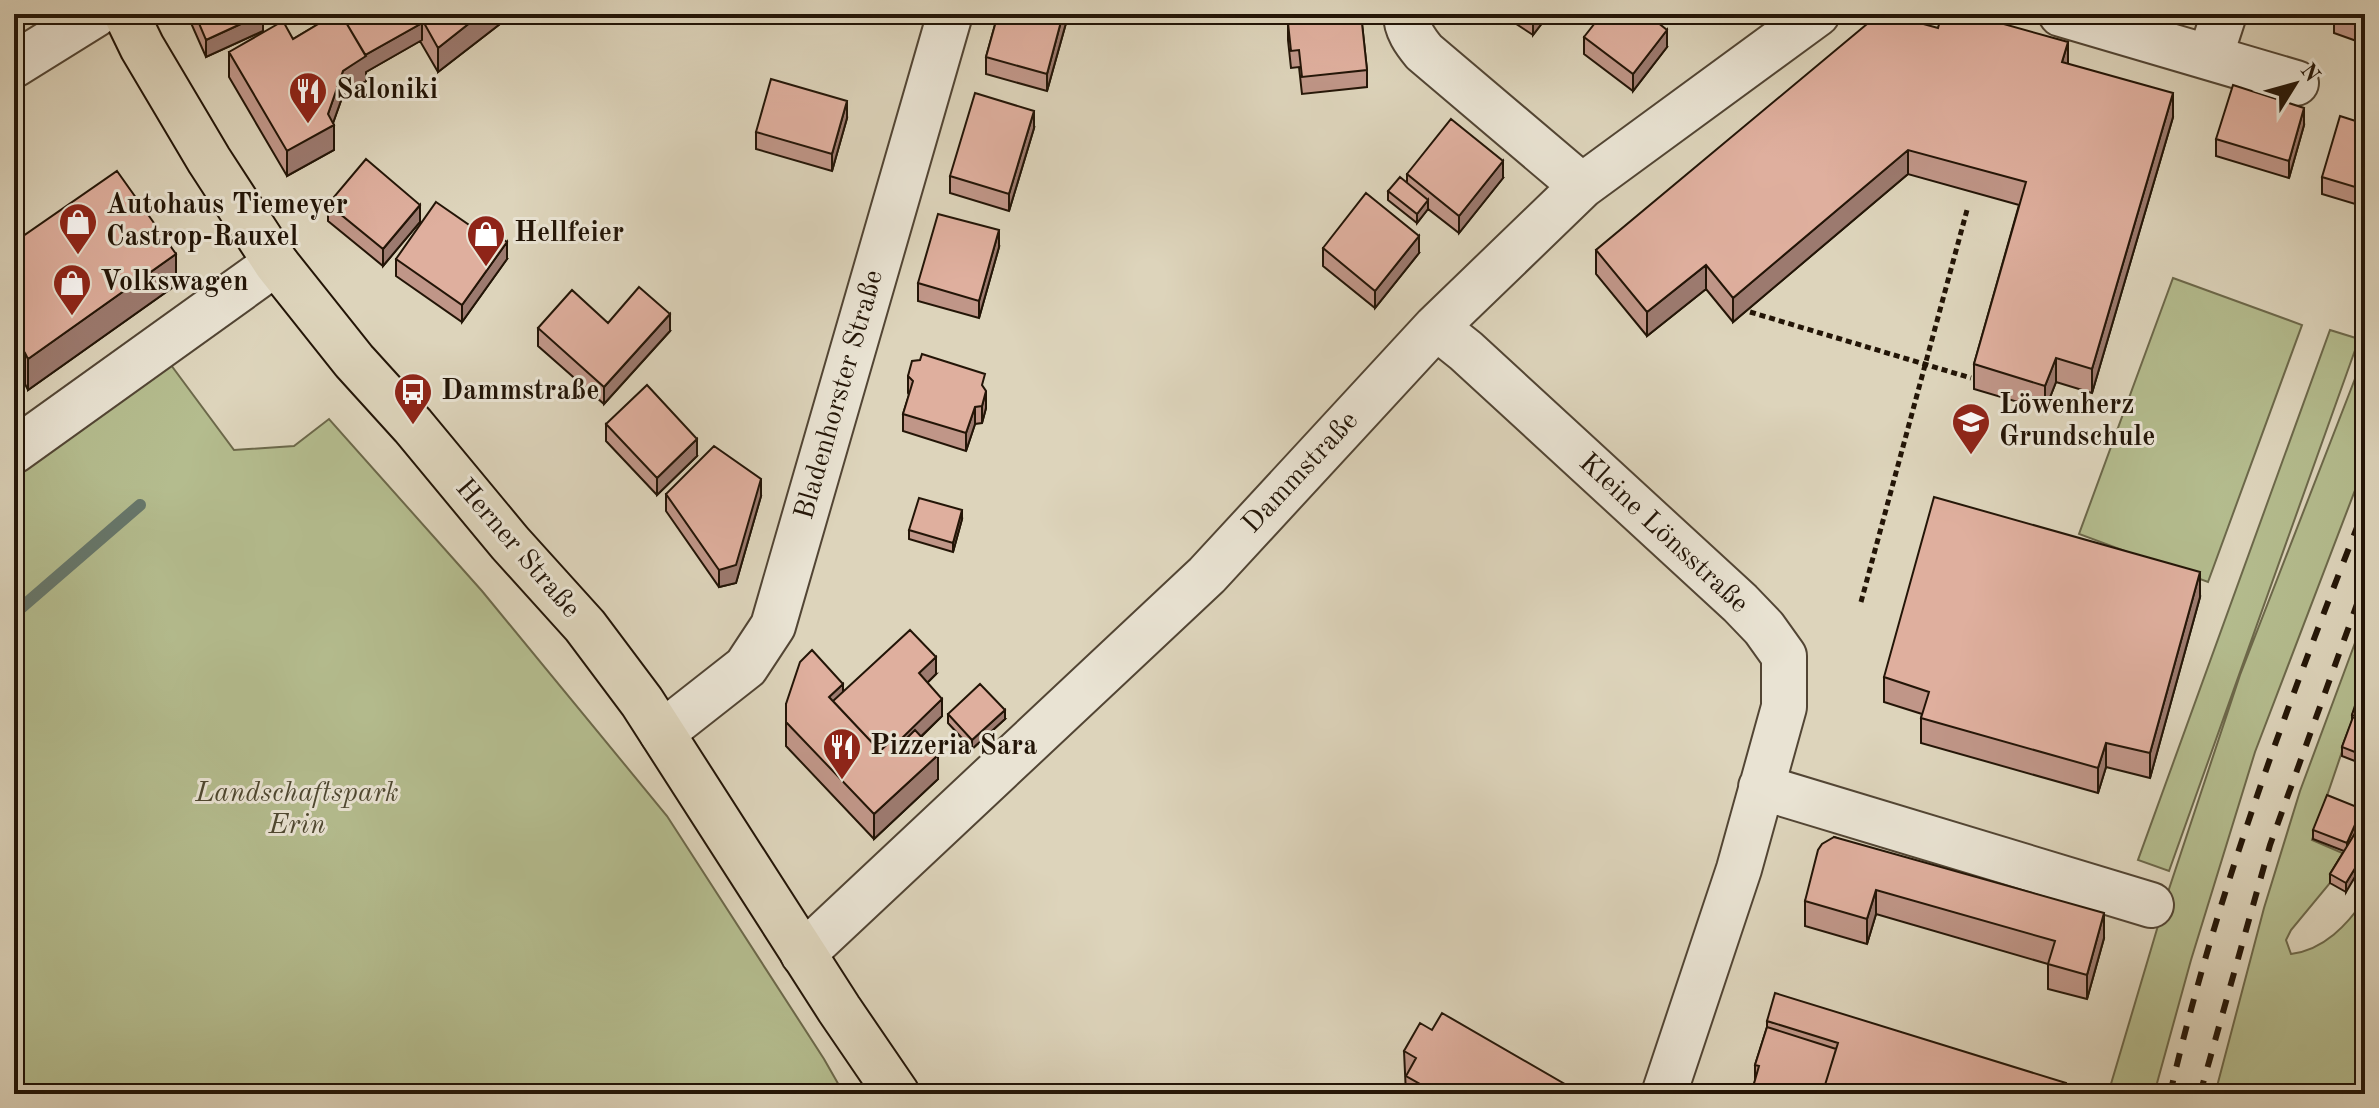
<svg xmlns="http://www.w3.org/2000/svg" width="2379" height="1108" font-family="'Old Standard TT',serif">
  <rect width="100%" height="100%" fill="#ddd4bb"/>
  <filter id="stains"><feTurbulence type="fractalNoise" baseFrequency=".0025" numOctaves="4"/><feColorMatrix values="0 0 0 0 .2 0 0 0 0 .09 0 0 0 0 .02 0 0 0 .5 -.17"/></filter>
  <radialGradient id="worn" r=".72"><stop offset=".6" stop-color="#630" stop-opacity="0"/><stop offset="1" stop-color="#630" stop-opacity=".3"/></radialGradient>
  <path fill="#b4bc8e" stroke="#6c684a" stroke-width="2" d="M2173 278 2302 325 2208 582 2079 534Z
    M2330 330 2359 339 2169 871 2138 860Z
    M148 334 234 450 294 446 329 419 482 591 667 816 824 1059 844 1094H14V429Z
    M2365 353V464L2255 752 2191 960 2154 1094H2108L2168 892 2240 675Z
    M2365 616V684L2312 840 2347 855 2330 883 2291 930 2286 940 2291 954C2324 950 2347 925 2365 899V1094H2215L2264 908 2300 791Z"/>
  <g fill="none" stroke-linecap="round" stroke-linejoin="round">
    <path stroke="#66776b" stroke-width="12" d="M14 614 140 505"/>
    <defs>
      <path id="minor" d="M1406 14C1406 29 1415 41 1424 52L1582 186
        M2061 14 2296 83
        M2210 57 2224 14
        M14 65 96 14
        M1436 327 1466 351 1740 603 1764 628 1784 656V707L1739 869 1664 1094
        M14 451 276 263
        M662 733 746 667 773 626 950 14
        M1761 787 2151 905
        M803 954 1207 575 1436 327 1582 186 1817 14"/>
      <path id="major" d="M126 14 142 47 209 160 276 263 354 361 413 426 510 543 585 626 642 702 839 1009 897 1094"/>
    </defs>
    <use href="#minor" stroke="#524534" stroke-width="48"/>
    <use href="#major" stroke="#231507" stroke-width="48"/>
    <path stroke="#231507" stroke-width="5" stroke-dasharray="6 4" stroke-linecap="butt" d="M1750 312 1971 378
      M1861 602 1967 210"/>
    <use href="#minor" stroke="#e9e3d3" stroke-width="44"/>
    <use href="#major" stroke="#ddd4bb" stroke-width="44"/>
    <path stroke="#231507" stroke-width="6" stroke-dasharray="14 14" stroke-linecap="butt" d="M2170 1094C2216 894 2290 698 2365 507
      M2200 1094 2270 845 2365 582"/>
  </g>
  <path fill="#c09688" stroke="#231507" stroke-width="2" d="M187 14H263V31L206 57Z
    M330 14H513L438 72 420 41 366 72V81L343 95 333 123 334 150 287 176 229 77V52L293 39 330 17Z
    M998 14H1068V17L1066 16V23L1047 91 986 74V57Z
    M1301 14H1361L1367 70V87L1302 94 1299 67 1291 68 1288 40V23L1302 22Z
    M1505 14H1549L1533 35 1507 18V15Z
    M2365 14V44L2334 33V16Z
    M1584 37 1667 47 1633 91 1584 54Z
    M2068 64 2173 117 2092 393 2056 382 2045 410 1974 389V364L2019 205 1908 174 1733 322 1706 289 1647 336 1596 274V250Z
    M847 118 832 171 756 149V132Z
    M2365 124V207L2322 194V177Z
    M2304 125 2289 178 2216 156V139Z
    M1034 128 1009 211 950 193V176Z
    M1407 174 1503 178 1459 233 1428 209 1417 223 1388 200V191L1407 182Z
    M328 204 420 222 383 266 328 221Z
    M14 223 23 236 176 285 28 390 25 384 14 392Z
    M999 247 979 318 918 301V283Z
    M1323 248 1419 253 1375 308 1323 266Z
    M396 259H507L462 322 396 276Z
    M608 323 670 331 604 404 538 346V328Z
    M908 376 985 390 986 408 982 423 975 424 966 451 903 431V414L909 395 908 393Z
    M606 424 697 456 657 495 606 441Z
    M666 494 761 496 736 583 719 587 666 511Z
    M962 519 953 552 909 539V530Z
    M2200 597 2150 778 2106 767 2098 793 1921 743V718L1922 714 1884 702V677Z
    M936 674 927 683 942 716 921 737 938 779 874 839 786 746V704L843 691Z
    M2365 685V765L2342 756V747L2352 721V715Z
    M948 714 1005 719 972 749 948 723Z
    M2362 818 2356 832 2346 892 2330 883V874L2344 851 2313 839V830Z
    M1834 837 2104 938 2087 999 2048 989V964L1876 914 1867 944 1805 926V901Z
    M1767 1021 2066 1094H1751L1755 1081V1065L1767 1027Z
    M1432 1030 1582 1094H1406L1404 1051Z"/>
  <path fill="#9c7a6f" stroke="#231507" stroke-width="2" d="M263 14V31L206 57V40Z
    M481 14H513L438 72V48Z
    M1063 14H1066V23L1047 91V74Z
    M1536 14H1549L1533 35V18Z
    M422 23V40L366 72V81L343 95 332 126 334 125V150L287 176V151L328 114 343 71 362 57Z
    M1667 30V47L1633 91V74Z
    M2068 42V67L2062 62Z
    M2173 93V117L2092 393V369Z
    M847 101V118L832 171V154Z
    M2304 108V125L2289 178V161Z
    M1034 111V128L1009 211V194Z
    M1908 150V174L1733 322V298Z
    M1503 161V178L1459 233V216Z
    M1428 200V209L1417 223V214Z
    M420 205V222L383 266V249Z
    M999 230V247L979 318V301Z
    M1419 236V253L1375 308V291Z
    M507 242V259L462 322V305Z
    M176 254V285L28 390V359Z
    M1706 265V289L1647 336V312Z
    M670 314V331L604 404V387Z
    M25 353V384L14 392V361Z
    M2056 358V382L2045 410V386Z
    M986 391V408L982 423V406Z
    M975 407V424L966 451V433Z
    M697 439V456L657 495V478Z
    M761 479V496L736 583 719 587V570Z
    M962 510V519L953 552V543Z
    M2200 572V597L2150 778V753Z
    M936 657V674L919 691V673Z
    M843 684V708L838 713 829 697Z
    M942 699V716L880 776V758Z
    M1005 710V719L972 749V740Z
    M2106 743V767L2098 793V768Z
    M938 755V779L874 839V814Z
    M2362 809V818L2347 852V843Z
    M2365 852V860L2346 892V883Z
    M1876 890V914L1867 944V919Z
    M2104 913V938L2087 999V975Z"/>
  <path fill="#dfaf9e" stroke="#231507" stroke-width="2" d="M195 14H262L206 40Z
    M335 14H341L366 56 343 71 328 114 334 125 287 151 229 52 283 21 293 39Z
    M341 14H417L422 23 365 55Z
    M419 14H481L438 48Z
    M998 14H1063L1047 74 986 57Z
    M1303 14H1361L1367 70 1302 77 1299 50 1291 51 1288 23 1304 21Z
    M1602 14H1647L1667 30 1633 74 1584 37Z
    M1879 14H1887L1938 28 1942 14H1968L2068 42 2062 62 2173 93 2092 369 2056 358 2045 386 1974 364 2026 182 1908 150 1733 298 1706 265 1647 312 1596 250Z
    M2334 14H2365V27L2334 16Z
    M771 79 847 101 832 154 756 132Z
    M2233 85 2304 108 2289 161 2216 139Z
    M975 93 1034 111 1009 194 950 176Z
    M2340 116 2365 124V190L2322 177Z
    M1451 119 1503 161 1459 216 1407 174Z
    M366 159 420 205 383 249 328 204Z
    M117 171 176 254 28 359 25 353 14 361V223L23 236Z
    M1400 177 1428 200 1417 214 1388 191Z
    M1366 193 1419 236 1375 291 1323 248Z
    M436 202 478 231 482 225 507 242 462 305 396 259Z
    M938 214 999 230 979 301 918 283Z
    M639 287 670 314 604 387 538 328 572 290 608 323Z
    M922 354 985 374 982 385 986 391 982 406 975 407 966 433 903 414 913 381 908 376 912 361 920 360Z
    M647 385 697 439 657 478 606 424Z
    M714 446 761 479 736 565 719 570 666 494Z
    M1934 497 2200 572 2150 753 2106 743 2098 768 1921 718 1929 692 1884 677Z
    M919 498 962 510 953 543 909 530Z
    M910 630 936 657 919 673 942 699 898 742 894 738 880 751 833 701Z
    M812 650 843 684 829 697 880 751 894 738 900 745 915 730 938 755 874 814 786 722V704L800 662Z
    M980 684 1005 710 972 740 948 714Z
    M2362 684 2365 685V720L2352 715Z
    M2353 717 2365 722V756L2342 747Z
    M2327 795 2362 809 2347 843 2313 830Z
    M2365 817V852L2346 883 2330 874Z
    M1834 837 2104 913 2087 975 2048 964 2055 941 1876 890 1867 919 1805 901 1818 850 1822 844Z
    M1775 993 2066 1083 2064 1094H1832L1833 1091 1826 1089 1825 1085 1838 1043 1767 1021Z
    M1442 1013 1582 1094H1438L1406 1076 1416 1058 1404 1051 1420 1023 1432 1030Z
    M1767 1027 1836 1049 1825 1085 1826 1094H1751L1759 1066 1755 1065Z"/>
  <defs>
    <symbol id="restaurant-pin" viewBox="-11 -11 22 30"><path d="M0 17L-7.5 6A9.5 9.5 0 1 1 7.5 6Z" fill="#8f2418" stroke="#e9e3d3"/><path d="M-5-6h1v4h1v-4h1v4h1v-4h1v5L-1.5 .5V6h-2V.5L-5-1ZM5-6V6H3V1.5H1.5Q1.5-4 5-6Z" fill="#fff"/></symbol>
    <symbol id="shop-pin" viewBox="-11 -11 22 30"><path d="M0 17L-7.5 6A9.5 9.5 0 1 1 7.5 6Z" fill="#8f2418" stroke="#e9e3d3"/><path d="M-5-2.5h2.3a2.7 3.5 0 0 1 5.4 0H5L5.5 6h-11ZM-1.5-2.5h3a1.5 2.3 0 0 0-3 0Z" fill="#fff"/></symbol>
    <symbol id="bus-pin" viewBox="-11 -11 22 30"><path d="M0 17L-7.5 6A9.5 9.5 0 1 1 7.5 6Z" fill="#8f2418" stroke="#e9e3d3"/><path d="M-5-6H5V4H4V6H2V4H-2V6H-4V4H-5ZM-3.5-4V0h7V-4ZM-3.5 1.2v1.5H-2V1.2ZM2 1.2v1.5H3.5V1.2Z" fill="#fff"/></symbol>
    <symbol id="school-pin" viewBox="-11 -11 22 30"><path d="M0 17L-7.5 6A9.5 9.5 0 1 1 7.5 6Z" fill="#8f2418" stroke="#e9e3d3"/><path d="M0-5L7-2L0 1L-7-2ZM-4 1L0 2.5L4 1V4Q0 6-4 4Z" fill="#fff"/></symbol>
  </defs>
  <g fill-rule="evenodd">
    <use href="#restaurant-pin" x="286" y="69" width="44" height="60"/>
    <use href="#shop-pin" x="56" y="200" width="44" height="60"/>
    <use href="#shop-pin" x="464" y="212" width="44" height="60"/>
    <use href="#shop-pin" x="50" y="261" width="44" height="60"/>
    <use href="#bus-pin" x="391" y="370" width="44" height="60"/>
    <use href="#school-pin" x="1949" y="400" width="44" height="60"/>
    <use href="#restaurant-pin" x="820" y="725" width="44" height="60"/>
  </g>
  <g text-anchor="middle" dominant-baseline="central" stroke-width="6" stroke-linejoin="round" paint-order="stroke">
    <g font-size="28" font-weight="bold" fill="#231507" stroke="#e9e3d3" text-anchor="start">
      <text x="336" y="91">Saloniki</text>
      <text x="106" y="206">Autohaus Tiemeyer<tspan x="106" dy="32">Castrop-Rauxel</tspan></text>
      <text x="514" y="234">Hellfeier</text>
      <text x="100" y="283">Volkswagen</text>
      <text x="441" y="392">Dammstraße</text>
      <text x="1999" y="406">Löwenherz<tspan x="1999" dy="32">Grundschule</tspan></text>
      <text x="870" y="747">Pizzeria Sara</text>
    </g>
    <g font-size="28" fill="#231507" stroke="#e9e3d3">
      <text transform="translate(840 395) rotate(-74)">Bladenhorster Straße</text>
      <text transform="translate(1301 473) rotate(-47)">Dammstraße</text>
      <text transform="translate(1663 534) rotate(43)">Kleine Lönsstraße</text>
      <text transform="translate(517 549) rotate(49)">Herner Straße</text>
    </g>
    <g font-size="28" font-style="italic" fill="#4e4730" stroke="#e9e3d3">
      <text x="297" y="794">Landschaftspark<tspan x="297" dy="32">Erin</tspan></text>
    </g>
  </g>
  <rect width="2379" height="1108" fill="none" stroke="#ddd4bb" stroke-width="48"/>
  <rect x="16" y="16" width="2347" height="1076" fill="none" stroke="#231507" stroke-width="4"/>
  <rect x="24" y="24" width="2331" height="1060" fill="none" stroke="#231507" stroke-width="2"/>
  <g transform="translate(2295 84) rotate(53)" stroke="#e9e3d3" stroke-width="6" paint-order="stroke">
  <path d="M0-6L14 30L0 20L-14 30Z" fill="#231507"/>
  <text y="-12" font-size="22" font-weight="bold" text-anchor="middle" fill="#231507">N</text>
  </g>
  <rect width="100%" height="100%" filter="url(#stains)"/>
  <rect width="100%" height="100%" fill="url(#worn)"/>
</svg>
